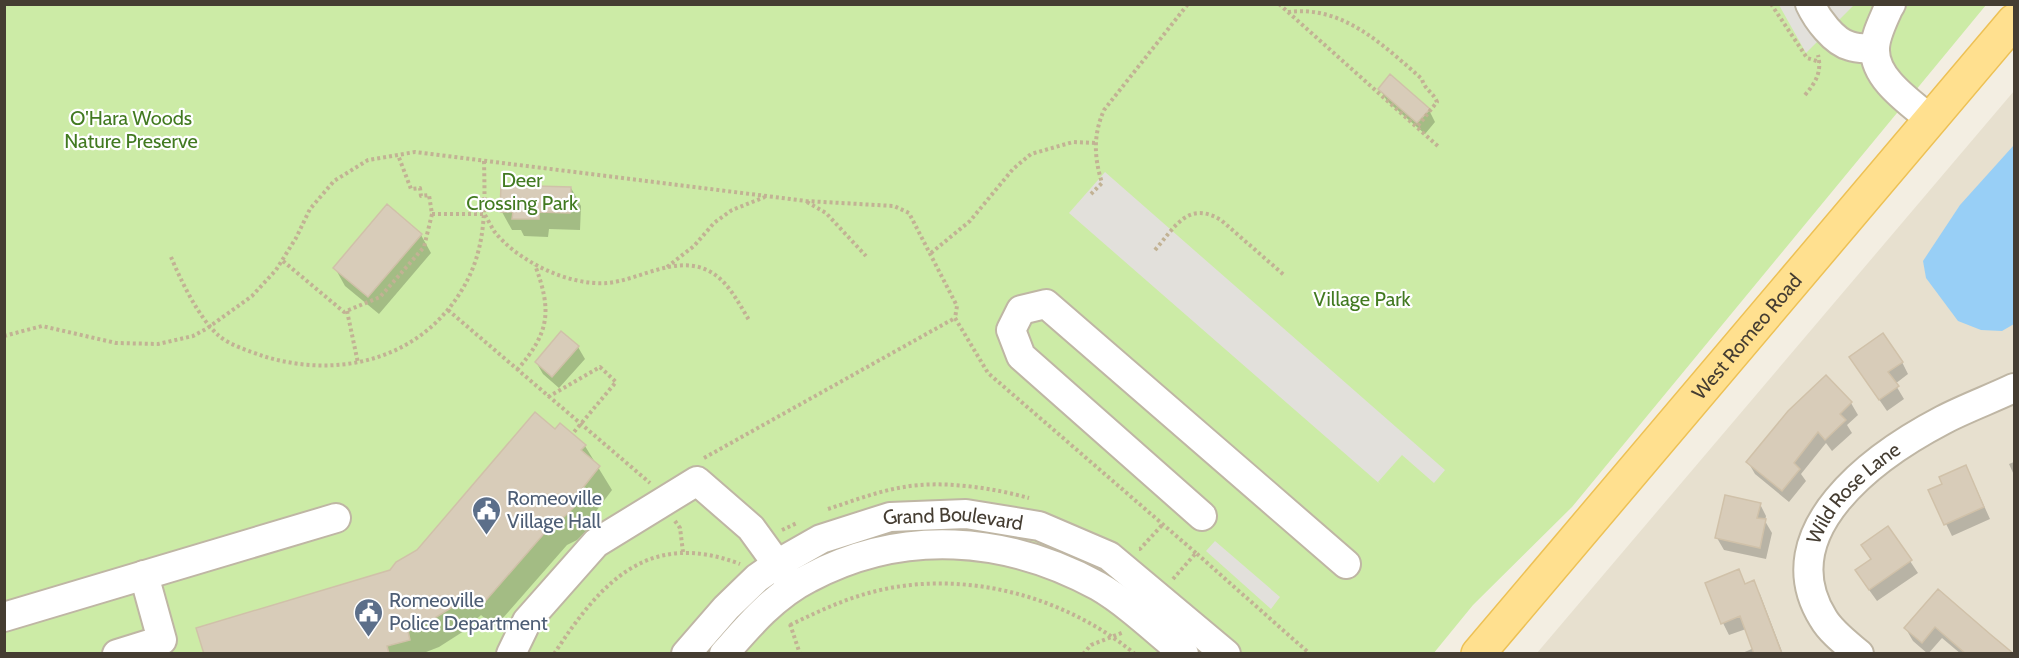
<svg xmlns="http://www.w3.org/2000/svg" width="2019" height="658" font-family="Cabin,sans-serif">
  <rect width="100%" height="100%" fill="#f3eee2"/>
  <path fill="#e7e0cf" d="M2014 91V653H1537Z"/>
  <path fill="#cceba6" d="M4 5H1986L1572 507 1473 605 1433 654 5 653Z"/>
  <path fill="#e2e0db" d="M1779 5H1854L1806 53Z
    M1105 172 1445 470 1434 483 1402 455 1378 482 1381 485 1069 213Z
    M1215 541 1280 597 1271 609 1206 551Z"/>
  <path fill="#98cff6" d="M2014 145V324L2002 331 1981 330 1958 321 1926 278 1923 261 1960 205Z"/>
  <path fill="#0003" d="M1380 89 1429 110 1435 122 1425 134 1387 101Z
    M571 188 581 206 580 230 549 229 548 237 524 236 521 230H512L502 212Z
    M421 235 431 253 379 314 345 286 335 268Z
    M578 347 585 359 559 388 543 374 536 362Z
    M1902 362 1908 374 1895 384 1904 399 1887 411 1858 369Z
    M1826 377 1851 403 1858 415 1847 425 1852 433 1832 451 1826 443 1801 474 1806 481 1789 502 1755 474 1748 462Z
    M555 431 585 446 612 490 591 518 588 529 577 540 567 545 495 627 481 615 464 631 439 647 421 654H206L391 571 418 551Z
    M2014 462V475L2009 464Z
    M1972 479 1990 519 1952 536 1930 491Z
    M1760 504 1766 516 1765 521 1772 533 1766 559 1724 550 1717 538Z
    M1888 528 1918 573 1877 601 1864 583Z
    M1739 571 1746 585 1753 582 1760 594 1783 654H1740L1754 648 1746 629 1729 635 1723 623Z
    M1938 591 2010 654H1961L1942 638 1928 654 1913 641 1906 629Z"/>
  <path fill="#d8ccb9" stroke="#d0c1a9" stroke-width="1.5" d="M1390 74 1430 109 1417 123 1378 89Z
    M501 185 571 187 570 213 539 212V219H512L513 212H500Z
    M387 204 422 234 368 297 333 268Z
    M561 331 579 346 552 377 535 362Z
    M1883 333 1903 362 1888 372 1899 386 1879 400 1849 357Z
    M1826 375 1852 402 1840 414 1846 420 1825 440 1818 432 1794 463 1800 469 1782 491 1746 462 1788 411Z
    M535 412 555 429 560 423 586 445 581 450 600 466 578 494 575 506 564 517 554 522 482 605 468 593 451 608 425 624 408 631 410 640 387 646 389 654H204L196 628 390 570 396 562 417 550Z
    M1966 465 1984 507 1944 525 1928 490 1942 484 1939 477Z
    M1725 495 1761 503 1757 518 1766 519 1760 548 1715 538Z
    M1888 526 1912 560 1869 590 1855 570 1871 559 1861 545Z
    M1739 569 1745 584 1754 580 1782 654H1754L1740 616 1721 624 1705 583Z
    M1938 589 1990 634 2014 654H1966L1935 627 1922 643 1904 628Z"/>
  <g fill="none" stroke-linecap="round" stroke-linejoin="round">
    <defs>
      <g id="minor">
        <path d="M1810 4C1817 19 1834 42 1850 46 1858 49 1867 48 1875 49"/>
        <path d="M1891 4 1888 9C1883 21 1875 36 1875 49 1874 79 1910 102 1931 120"/>
        <path d="M1202 516 1021 356 1011 330 1021 310 1046 304 1346 564"/>
        <path d="M4 617 336 518"/>
        <path d="M117 654 162 640 144 575"/>
        <path d="M511 654 527 621 596 543 697 481 751 528 788 579"/>
        <path id="s1" d="M686 654 726 608 757 578 777 564 821 539 890 517 966 514 1039 526 1109 556 1226 654"/>
        <path d="M724 654C749 625 775 595 809 578 903 528 1006 536 1098 586 1126 602 1159 633 1184 654"/>
        <path id="s2" d="M1859 654C1846 643 1831 632 1823 618 1769 531 1876 455 1943 420 1966 408 1991 399 2014 388"/>
      </g>
      <g id="major">
        <path id="s3" d="M1478 654 2014 21"/>
      </g>
    </defs>
    <use href="#minor" stroke="#bfb6a4" stroke-width="32"/>
    <use href="#major" stroke="#edc155" stroke-width="36"/>
    <path stroke="#c2b294" stroke-width="4" stroke-dasharray="3 3" stroke-linecap="butt" d="M1279 4 1440 148
      M1771 4 1807 58 1820 62
      M1288 12C1343 5 1383 45 1422 79 1424 89 1433 92 1437 102L1417 127
      M1805 95C1816 82 1822 72 1818 55
      M1091 194 1102 183C1094 157 1093 135 1104 110L1188 4
      M807 202 826 213 866 256
      M432 214H485
      M485 215C488 220 491 226 494 231 517 261 569 286 607 283 640 280 676 254 709 271 728 281 738 302 749 320
      M1155 250C1175 227 1188 200 1221 220L1284 275
      M931 253 970 221 1013 169 1031 154 1073 142 1095 143
      M171 257C181 281 199 318 218 335 229 345 249 351 263 356 336 379 417 361 460 293 487 251 485 209 484 161
      M283 261 344 312 380 297 424 247 432 214 429 195 421 196 420 188 411 189 398 155
      M667 267 694 246 714 223 732 210 765 197
      M448 310 650 483
      M347 311 358 363
      M4 336 42 326 116 343 158 344 193 336 206 329 252 296 276 270 296 238 310 209 334 181 368 160 415 152 806 201 894 206 909 213 957 306 955 318 988 373 1196 553
      M517 370C550 332 552 311 535 265
      M548 397 600 367 616 382 574 432
      M704 458 955 318
      M828 509C853 501 878 491 904 487 942 480 993 488 1029 498
      M675 521 680 528 683 552
      M782 530 797 523
      M1139 549H1140L1163 524
      M1173 579 1196 553 1310 654
      M790 624 800 654
      M790 625C821 610 851 596 885 589 972 571 1067 598 1135 654
      M554 654C601 582 648 529 740 564
      M1083 654 1091 645 1124 632"/>
    <use href="#minor" stroke="#fff" stroke-width="28"/>
    <use href="#major" stroke="#ffe08f" stroke-width="33"/>
  </g>
  <defs>
    <symbol id="civic-pin" viewBox="-11 -11 22 30"><path d="M0 17L-7.5 6A9.5 9.5 0 1 1 7.5 6Z" fill="#5c6f8a" stroke="#fff"/><path d="M-.6-6.5H3V-4.5H.6V-3L4-1V1h2V6H-6V1h2V-1L-.6-3ZM-1.2 2.5V6h2.4V2.5Z" fill="#fff"/></symbol>
  </defs>
  <g fill-rule="evenodd">
    <use href="#civic-pin" x="470" y="494" width="33" height="45"/>
    <use href="#civic-pin" x="352" y="596" width="33" height="45"/>
  </g>
  <g text-anchor="middle" dominant-baseline="central" stroke-width="4.5" stroke-linejoin="round" paint-order="stroke">
    <g font-size="20" fill="#427a21" stroke="#fff">
      <text x="131" y="118">O'Hara Woods<tspan x="131" dy="23">Nature Preserve</tspan></text>
      <text x="522" y="180">Deer<tspan x="522" dy="23">Crossing Park</tspan></text>
      <text x="1362" y="299">Village Park</text>
    </g>
    <g font-size="20" fill="#453d32" stroke="#fff">
      <text stroke="none"><textPath href="#s3" startOffset="416">West Romeo Road</textPath></text>
      <text stroke="none"><textPath href="#s2" startOffset="195">Wild Rose Lane</textPath></text>
      <text stroke="none"><textPath href="#s1" startOffset="315">Grand Boulevard</textPath></text>
    </g>
    <g font-size="20" fill="#4e5e75" stroke="#fff" text-anchor="start">
      <text x="507" y="498">Romeoville<tspan x="507" dy="23">Village Hall</tspan></text>
      <text x="389" y="600">Romeoville<tspan x="389" dy="23">Police Department</tspan></text>
    </g>
  </g>
  <rect width="2019" height="658" fill="none" stroke="#453d32" stroke-width="12"/>
</svg>
